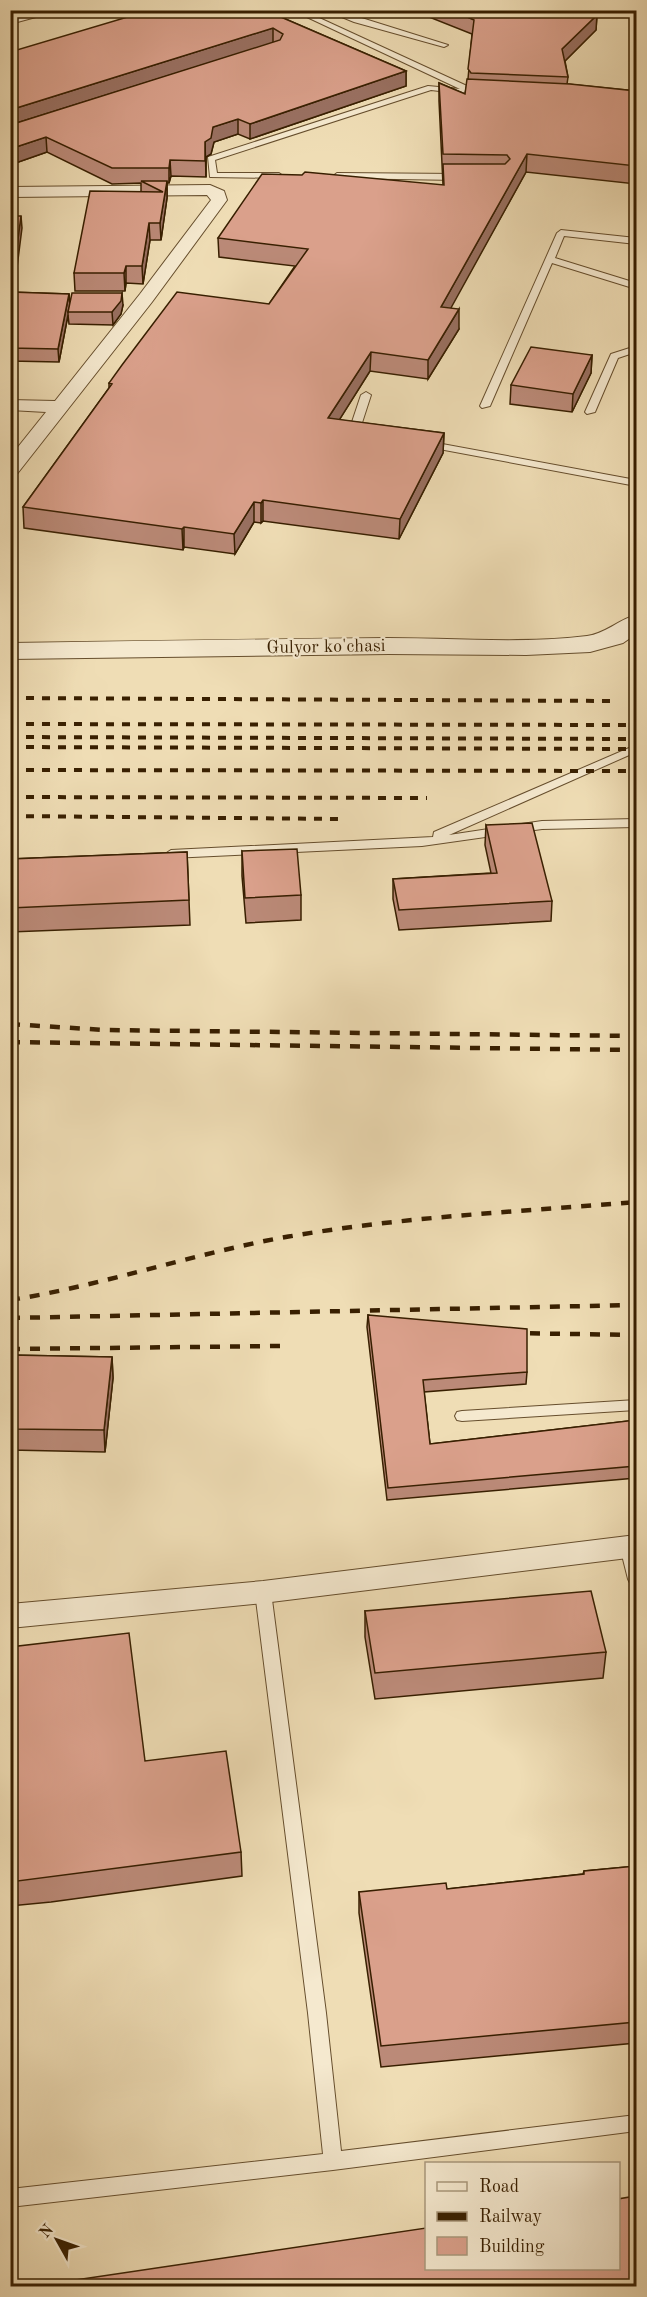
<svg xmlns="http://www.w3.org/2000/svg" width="647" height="2297" font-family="'Old Standard TT',serif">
  <rect width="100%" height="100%" fill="#efddb5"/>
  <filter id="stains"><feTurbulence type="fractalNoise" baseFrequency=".00333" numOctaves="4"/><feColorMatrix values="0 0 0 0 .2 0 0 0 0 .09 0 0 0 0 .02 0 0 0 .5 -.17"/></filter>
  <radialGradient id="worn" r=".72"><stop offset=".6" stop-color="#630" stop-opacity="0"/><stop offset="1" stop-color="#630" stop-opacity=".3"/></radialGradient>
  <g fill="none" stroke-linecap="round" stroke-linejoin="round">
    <defs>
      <path id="service" d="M292 10H302L467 86 466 90 486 94 482 96 431 90 215 160 217 173H279L283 176 282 178 210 177 208 157 428 86 460 89Z
        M325 10H336L448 45 444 47 354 22Z
        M337 173 459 174 463 177 459 180 334 178 333 176Z
        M561 230 636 238V244L564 236 555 258 636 283V289L552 263 490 406 482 408 480 406 557 233Z
        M636 346V352L618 358 595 412 587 414 585 412 611 354Z
        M366 392 371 395 360 429 365 432 360 435 351 433 349 431 361 395Z
        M426 441 636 480V486L423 446 421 444Z
        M636 745V752L449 835 542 821 636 819V827L542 829 422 846 171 858 165 854 171 850 433 837 434 832Z
        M636 1400V1410L462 1421 457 1420 455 1416 457 1412 462 1411Z
        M628 1541 634 1543 636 1550V1585L630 1583 628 1579 620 1547 622 1543Z
        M263 1586 269 1588 271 1592 326 2013 341 2151 636 2115V2131L333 2170 10 2207V2189L323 2154 308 2013 255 1592 257 1588Z"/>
      <path id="minor" d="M210 185 224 191 227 200 152 302 17 474 10 476V457L46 412 10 410V400L55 401 140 294 211 200 207 195 10 197V187Z
        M636 1535V1557L263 1603 10 1628V1604L263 1581Z"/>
      <path id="tertiary" d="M19 10H49L47 14 10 24V13Z
        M636 615V634L623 643 590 652 526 655 389 654 10 659V643C136 641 262 639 387 638 453 638 521 644 587 636 605 634 618 620 636 615Z"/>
    </defs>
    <use href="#service" stroke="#664e2d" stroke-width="2"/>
    <use href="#minor" stroke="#664e2d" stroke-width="2"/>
    <use href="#tertiary" stroke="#664e2d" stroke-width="2"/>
    <use href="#service" fill="#f5e9cf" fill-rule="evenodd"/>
    <use href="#minor" fill="#f5e9cf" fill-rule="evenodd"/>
    <use href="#tertiary" fill="#f5e9cf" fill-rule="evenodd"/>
    <path stroke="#381f00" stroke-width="4" stroke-dasharray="8 8" stroke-linecap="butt" d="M10 698 613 701
      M10 724 636 725
      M10 737 636 739
      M10 747 636 749
      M10 770 636 771
      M10 797 427 798
      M10 816 342 819"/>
    <path stroke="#381f00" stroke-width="4.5" stroke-dasharray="10 10" stroke-linecap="butt" d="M10 1024 104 1030 636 1036
      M10 1042 636 1050
      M10 1300C100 1286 186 1256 275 1239 394 1217 516 1212 636 1202
      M10 1318 636 1305
      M510 1333 636 1335
      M10 1349 280 1346"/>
  </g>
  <path fill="#bb8a78" stroke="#381f00" stroke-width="1.5" d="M276 10V15L406 71V86L250 139 238 134 214 142 211 154 206 157V177L171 176 169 183H167V198L161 240H150L143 284 126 283 125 291H75L74 273 141 192V183L112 184 47 152 10 165V52Z
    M419 10H591L589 12 597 15 596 30 565 61 568 77 567 84 636 91V184L526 172 450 308 459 329 428 379 370 371 339 420 444 433 443 453 399 539 263 521 261 523 254 522 235 554 184 547 183 550 24 528 23 507 109 388V383L269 304 295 266 219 257 218 238 443 185 439 101V83L465 94 468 79 472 34 419 13Z
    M10 292 69 294 70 303 123 305 121 314 113 325 69 324 68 315 59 362 10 361Z
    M592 355 591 373 572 412 510 404 511 385Z
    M486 825 552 901 551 921 399 930 393 899V879L491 873 485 845Z
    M242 851 301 895V920L246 923 242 876Z
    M187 852 190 925 10 932V859Z
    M368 1315 527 1372 526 1384 424 1392 430 1444 636 1420V1478L387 1500 367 1327Z
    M10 1355 112 1357 113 1378 105 1452 10 1450Z
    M365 1611 606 1652 603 1678 375 1699 365 1637Z
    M10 1647 145 1761 241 1852 242 1876 51 1902 10 1906Z
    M636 1866V2043L381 2067 359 1913V1892L447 1889 583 1874 584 1871Z"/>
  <path fill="#997061" stroke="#381f00" stroke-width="1.5" d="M270 10H276V23L267 11Z
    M597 15 596 30 562 64V49Z
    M273 28V43L10 125V110Z
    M406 71V86L250 139V124Z
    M238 119V134L214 142 211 154 206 157V177L205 142 213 127Z
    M46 137 47 152 10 165V149Z
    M527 154 526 172 441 326V307Z
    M170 160 171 176 169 183V168Z
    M167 181V198L161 240 160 223Z
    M21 216 22 228 14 291H10V279Z
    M149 223 150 240 143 284 142 266Z
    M126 266V283L125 291 124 273Z
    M122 293 123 305 121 314 113 325 112 312Z
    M69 294 70 306 68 312V315L59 362 58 349Z
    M459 309V329L428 379V360Z
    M371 352 370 371 328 438V418Z
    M592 355 591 373 572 412 573 394Z
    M444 433 443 453 399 539 400 519Z
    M263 500V521L261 523V503Z
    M254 502V522L235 554 234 534Z
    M184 527V547L183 550 182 529Z
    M112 1357 113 1378 105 1452 104 1430Z"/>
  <path fill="#daa08b" stroke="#381f00" stroke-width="1.5" d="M151 10H270L267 11 406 71 250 124 238 119 213 127 211 138 205 142V161L170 160 169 168H112L46 137 10 149V125L280 40 283 34 273 28 10 110V52Z
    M451 10H585L597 15 562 49 568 77 471 73 468 69 474 20Z
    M467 79 570 84 636 91V166L527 154 441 307 459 309 428 360 371 352 328 418 444 433 400 519 263 500 261 503 254 502 234 534 184 527 182 529 23 507 112 384 109 383 122 365 177 292 269 304 308 249 218 238 262 174 302 175 305 172 444 185 443 164H505L510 159 507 155 443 154 439 83 465 94Z
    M141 181H167L160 223H149L142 266H126L124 273H74L90 191 163 192Z
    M10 216H21L13 278 10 279Z
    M10 292 69 294 58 349 10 348Z
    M72 293H122L121 301 112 312H68Z
    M531 347 592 355 573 394 511 385Z
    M532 823 552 901 399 910 393 879 497 873 486 825Z
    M297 849 301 895 245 898 242 851Z
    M187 852 189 900 10 908V859Z
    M368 1315 527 1329V1372L423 1380 430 1444 636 1420V1466L388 1488Z
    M10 1355 112 1357 104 1430 10 1429Z
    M591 1591 606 1652 375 1673 365 1611Z
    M129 1633 145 1761 226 1751 241 1852 10 1882V1647Z
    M636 1866V2022L381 2046 359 1892 446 1883 447 1889 584 1874V1871Z
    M636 2196V2286H35L426 2228V2268H618V2199Z"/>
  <g text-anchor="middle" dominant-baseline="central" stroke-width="4.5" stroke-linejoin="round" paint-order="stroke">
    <g font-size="18" fill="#381f00" stroke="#f5e9cf">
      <text transform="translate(326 647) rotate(-1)">Gulyor ko'chasi</text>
    </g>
  </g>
  <rect width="647" height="2297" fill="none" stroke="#efddb5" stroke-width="36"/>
  <rect x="12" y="12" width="623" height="2273" fill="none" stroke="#381f00" stroke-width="3"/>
  <rect x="18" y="18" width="611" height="2261" fill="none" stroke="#381f00" stroke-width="1.5"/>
  <rect x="425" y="2162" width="195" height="108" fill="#f5e9cf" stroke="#a9987c" stroke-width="1.5"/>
  <rect x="437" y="2182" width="30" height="9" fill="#f5e9cf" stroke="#a9987c" stroke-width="1.5"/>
  <text x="479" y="2192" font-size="18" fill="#381f00">Road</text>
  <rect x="437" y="2212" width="30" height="9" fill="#381f00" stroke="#a9987c" stroke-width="1.5"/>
  <text x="479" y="2222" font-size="18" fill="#381f00">Railway</text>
  <rect x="437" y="2237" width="30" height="18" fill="#daa08b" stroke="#a9987c" stroke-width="1.5"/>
  <text x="479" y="2252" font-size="18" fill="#381f00">Building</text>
  <g transform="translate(57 2240) rotate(310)" stroke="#f5e9cf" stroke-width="4.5" paint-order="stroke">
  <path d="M0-4.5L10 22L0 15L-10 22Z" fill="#381f00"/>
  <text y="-9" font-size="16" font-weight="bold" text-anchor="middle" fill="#381f00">N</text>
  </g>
  <rect width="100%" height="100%" filter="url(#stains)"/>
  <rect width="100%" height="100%" fill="url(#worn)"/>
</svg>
